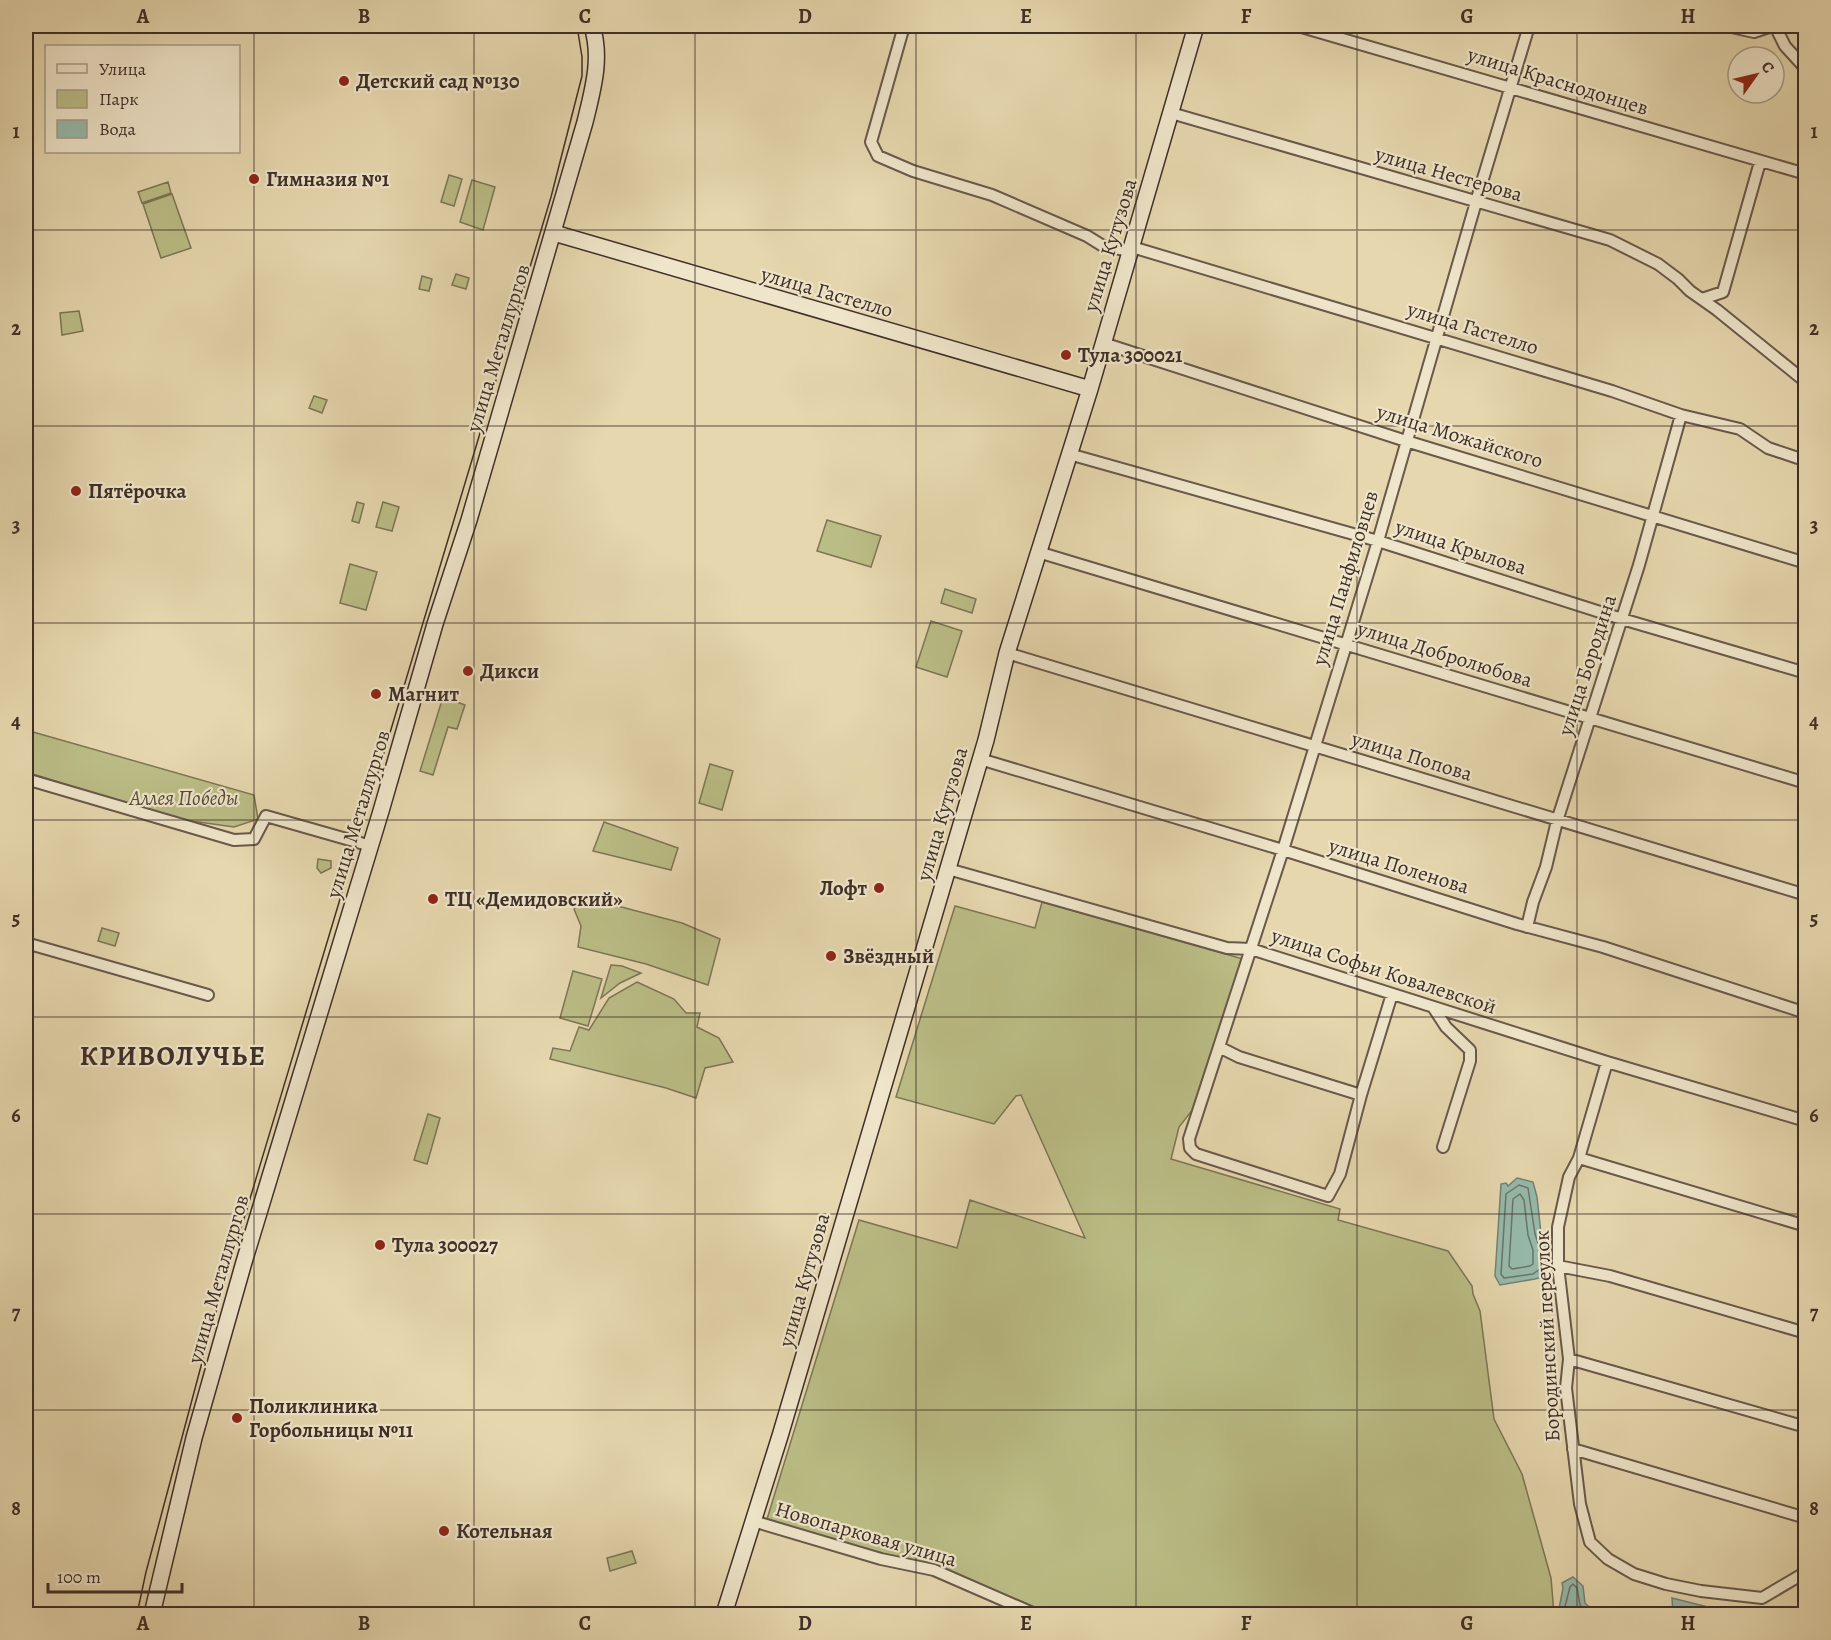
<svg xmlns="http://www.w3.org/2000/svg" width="1831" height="1640" font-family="Alegreya,serif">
  <rect width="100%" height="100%" fill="#e6d7ae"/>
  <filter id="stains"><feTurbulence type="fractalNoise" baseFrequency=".00333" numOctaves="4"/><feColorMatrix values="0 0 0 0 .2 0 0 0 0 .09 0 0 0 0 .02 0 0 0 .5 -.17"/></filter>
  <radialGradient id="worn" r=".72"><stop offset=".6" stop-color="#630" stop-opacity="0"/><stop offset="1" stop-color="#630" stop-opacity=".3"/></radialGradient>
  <path fill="#bbbd86" stroke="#7c7657" stroke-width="1.5" d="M449 175 462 179 454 206 441 202Z
    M472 180 495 187 483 230 460 222Z
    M168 182 171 193 142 203 138 192Z
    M172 194 191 248 161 258 143 204Z
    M456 274 469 278 466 289 452 285Z
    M422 276 432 279 429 291 419 289Z
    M79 311 83 331 62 335 60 313Z
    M314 396 327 400 322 413 309 408Z
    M357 502 364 504 359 523 352 521Z
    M383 502 399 507 392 531 376 527Z
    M827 520 881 536 871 567 817 551Z
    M350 564 377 572 366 610 340 603Z
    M945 589 976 599 972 613 941 603Z
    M931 621 962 631 947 677 916 667Z
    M443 697 465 705 457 729 448 727 433 775 420 771Z
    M26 730 254 795 258 819 234 827 177 819 26 772Z
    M710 764 733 771 722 810 699 803Z
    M604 822 678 848 671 870 593 851Z
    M318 859 331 861V868L321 873 317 868Z
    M584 896 610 904 682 923 720 939 708 985 646 964 578 947 581 926 574 909Z
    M1042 902 1243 959 1194 1108 1179 1127 1171 1159 1340 1209 1338 1220 1448 1251 1472 1286 1473 1294 1480 1311 1494 1419 1522 1474 1551 1578 1554 1614H1047L931 1564 885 1556 767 1519 859 1220 957 1248 970 1200 1085 1238 1021 1095 1016 1096 994 1124 896 1097 955 906 1035 928Z
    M102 928 119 933 115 946 98 941Z
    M611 965 622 966 641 973 620 983 601 998Z
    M573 971 602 979 588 1026 560 1018Z
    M637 982 674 999 686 1013H700L697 1027 719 1038 733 1062 705 1068 696 1098 666 1088 550 1059 553 1048 570 1051 579 1027 589 1030 609 998Z
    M428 1114 440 1118 427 1164 414 1160Z
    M632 1551 636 1563 610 1571 607 1558Z"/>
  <path fill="#96baab" stroke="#738277" stroke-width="1.5" d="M1517 1178 1533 1182 1537 1197 1541 1233 1546 1248V1276L1535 1279 1500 1285 1495 1276 1501 1184 1506 1183 1508 1186Z
    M1573 1577 1583 1586 1585 1603 1592 1610V1614H1558L1563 1588 1562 1583Z
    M1672 1598 1736 1614H1673Z"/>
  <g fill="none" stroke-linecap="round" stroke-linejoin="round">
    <path stroke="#6a746a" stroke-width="1.5" d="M1519 1185 1528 1188 1535 1234 1540 1249V1269L1533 1274 1504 1278 1501 1274 1506 1194Z
      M1520 1194 1524 1200 1528 1235 1533 1250V1264L1530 1266 1512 1269 1509 1266 1513 1199Z
      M1563 1614 1570 1587 1573 1584 1577 1588 1580 1605 1586 1614"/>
    <defs>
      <path id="street" d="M904 26 871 142 878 156 913 171 992 195 1087 236 1103 246 1131 251
        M1298 26 1806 174
        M1727 26 1754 32 1772 26
        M1775 26 1785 46 1806 69
        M1171 113 1610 240 1658 264 1678 279 1690 291 1717 310 1806 382
        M1132 247 1612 391 1681 415 1740 429 1768 448 1798 458
        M1702 299 1723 292 1760 162
        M1103 343 1406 441 1806 563
        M1069 454 1378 541 1622 619 1806 673
        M1038 552 1806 783
        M1007 653 1806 895
        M980 759 1283 850 1517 924 1603 947 1806 1013
        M26 779 234 840 254 839 266 816 371 846
        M948 869 1227 948 1251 949 1607 1062 1806 1121
        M1527 927 1533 902 1546 867 1557 821 1639 565 1681 415
        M26 943 208 995
        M1392 994 1361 1095 1340 1174 1328 1196 1196 1154 1190 1148 1189 1139 1283 850 1378 541 1476 202 1529 26
        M1433 1007 1446 1027 1470 1050V1061L1443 1147
        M1219 1047 1239 1057 1361 1095
        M1607 1062 1579 1158 1569 1177 1558 1227V1266L1569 1359 1566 1388 1580 1504 1590 1542 1608 1559 1634 1574 1666 1584 1701 1591 1762 1598 1806 1572
        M1579 1158 1806 1226
        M1558 1266 1610 1276 1806 1333
        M1569 1359 1806 1427
        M1573 1449 1806 1518
        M753 1521 881 1559 934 1570 1035 1614"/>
      <path id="secondary" d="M554 233 1090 389
        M152 1614 194 1438 244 1262 381 811 435 624 469 520 585 122C593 89 602 58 592 26
        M724 1614 780 1436 986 740 1007 653 1090 389 1196 26"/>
    </defs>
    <use href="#street" stroke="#68594a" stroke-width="14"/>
    <use href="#secondary" stroke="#3e2f28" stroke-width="18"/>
    <use href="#street" stroke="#efe5ca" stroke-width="10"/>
    <use href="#secondary" stroke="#efe5ca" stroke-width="15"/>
    <path stroke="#3e2f28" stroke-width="1.5" d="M137 1614 146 1572 212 1325 551 197 582 76V57L577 26"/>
  </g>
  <path fill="none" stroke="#3e2f28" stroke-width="1.5" stroke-opacity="0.55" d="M254 26V1614M474 26V1614M695 26V1614M916 26V1614M1136 26V1614M1357 26V1614M1577 26V1614M26 230H1806M26 426H1806M26 623H1806M26 820H1806M26 1017H1806M26 1214H1806M26 1410H1806"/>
  <g fill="#8f2418" stroke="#efe5ca" stroke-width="2">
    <circle cx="344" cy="81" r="6"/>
    <circle cx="254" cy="179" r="6"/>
    <circle cx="1066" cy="355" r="6"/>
    <circle cx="76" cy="491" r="6"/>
    <circle cx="468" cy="671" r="6"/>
    <circle cx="376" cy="694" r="6"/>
    <circle cx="879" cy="888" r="6"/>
    <circle cx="433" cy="899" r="6"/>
    <circle cx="831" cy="956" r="6"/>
    <circle cx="380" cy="1245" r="6"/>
    <circle cx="237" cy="1418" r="6"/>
    <circle cx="444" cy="1531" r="6"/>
  </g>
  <g text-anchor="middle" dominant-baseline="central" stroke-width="4.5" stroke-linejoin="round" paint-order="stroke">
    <g font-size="21" font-weight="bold" fill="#3e2f28" stroke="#efe5ca" text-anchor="start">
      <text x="356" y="81">Детский сад №130</text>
      <text x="266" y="179">Гимназия №1</text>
      <text x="1078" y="355">Тула 300021</text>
      <text x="88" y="491">Пятёрочка</text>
      <text x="480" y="671">Дикси</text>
      <text x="388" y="694">Магнит</text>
      <text x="867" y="888" text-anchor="end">Лофт</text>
      <text x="445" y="899">ТЦ «Демидовский»</text>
      <text x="843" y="956">Звёздный</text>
      <text x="392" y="1245">Тула 300027</text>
      <text x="249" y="1406">Поликлиника<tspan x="249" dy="24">Горбольницы №11</tspan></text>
      <text x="456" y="1531">Котельная</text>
    </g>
    <g font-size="21" fill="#3e2f28" stroke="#efe5ca">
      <text transform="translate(1558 81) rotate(17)">улица Краснодонцев</text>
      <text transform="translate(1449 174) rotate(16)">улица Нестерова</text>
      <text transform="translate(1110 245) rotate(-73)">улица Кутузова</text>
      <text transform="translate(827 292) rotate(16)">улица Гастелло</text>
      <text transform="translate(1473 328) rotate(17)">улица Гастелло</text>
      <text transform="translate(498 348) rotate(-73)">улица Металлургов</text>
      <text transform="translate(1460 436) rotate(17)">улица Можайского</text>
      <text transform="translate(1461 547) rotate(18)">улица Крылова</text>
      <text transform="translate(1345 578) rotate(-73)">улица Панфиловцев</text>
      <text transform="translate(1445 654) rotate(17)">улица Добролюбова</text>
      <text transform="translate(1587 665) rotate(-72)">улица Бородина</text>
      <text transform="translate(1412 756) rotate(17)">улица Попова</text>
      <text transform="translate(358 814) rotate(-73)">улица Металлургов</text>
      <text transform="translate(942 814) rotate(-74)">улица Кутузова</text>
      <text transform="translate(1399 866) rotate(17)">улица Поленова</text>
      <text transform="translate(1384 971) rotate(18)">улица Софьи Ковалевской</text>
      <text transform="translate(218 1279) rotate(-74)">улица Металлургов</text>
      <text transform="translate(804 1280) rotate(-74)">улица Кутузова</text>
      <text transform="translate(1547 1336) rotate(-93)">Бородинский переулок</text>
      <text transform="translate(866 1534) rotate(16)">Новопарковая улица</text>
    </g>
    <g font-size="21" font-style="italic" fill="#574b3b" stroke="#efe5ca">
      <text x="184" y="798">Аллея Победы</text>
    </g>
    <g font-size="27" font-weight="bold" letter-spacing="1.5" fill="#3e2f28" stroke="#efe5ca">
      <text x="173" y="1056">КРИВОЛУЧЬЕ</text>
    </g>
  </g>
  <rect width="1831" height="1640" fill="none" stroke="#e6d7ae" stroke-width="66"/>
  <rect x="45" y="45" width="195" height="108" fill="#efe5ca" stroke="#a89c89" stroke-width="1.5"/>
  <rect x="57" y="64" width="30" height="9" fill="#efe5ca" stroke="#a89c89" stroke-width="1.5"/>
  <text x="99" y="75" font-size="18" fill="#3e2f28">Улица</text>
  <rect x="57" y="90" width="30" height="18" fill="#bbbd86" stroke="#a89c89" stroke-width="1.5"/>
  <text x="99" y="105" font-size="18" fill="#3e2f28">Парк</text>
  <rect x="57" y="120" width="30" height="18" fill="#96baab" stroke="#a89c89" stroke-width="1.5"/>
  <text x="99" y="135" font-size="18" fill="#3e2f28">Вода</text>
  <g transform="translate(1756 75) rotate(56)"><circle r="28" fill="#efe5ca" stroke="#a89c89" stroke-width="1.5"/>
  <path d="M0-4.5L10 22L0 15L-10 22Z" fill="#8f2418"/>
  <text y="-9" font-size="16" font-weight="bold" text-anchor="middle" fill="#3e2f28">С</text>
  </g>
  <path d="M48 1583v9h134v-9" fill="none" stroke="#3e2f28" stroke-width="3"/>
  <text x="57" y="1583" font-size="18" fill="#3e2f28" stroke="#efe5ca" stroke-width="4.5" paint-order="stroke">100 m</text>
  <rect x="33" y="33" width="1765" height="1574" fill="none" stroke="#3e2f28" stroke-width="2"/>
  <g font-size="20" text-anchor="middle" font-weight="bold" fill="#3e2f28">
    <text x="143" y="23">A</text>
    <text x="364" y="23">B</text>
    <text x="585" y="23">C</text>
    <text x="805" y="23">D</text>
    <text x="1026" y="23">E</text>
    <text x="1246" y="23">F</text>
    <text x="1467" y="23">G</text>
    <text x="1688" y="23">H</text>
    <text x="16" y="138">1</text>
    <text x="1814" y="138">1</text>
    <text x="16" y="335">2</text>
    <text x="1814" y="335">2</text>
    <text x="16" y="532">3</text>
    <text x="1814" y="532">3</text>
    <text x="16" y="728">4</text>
    <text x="1814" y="728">4</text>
    <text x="16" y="925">5</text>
    <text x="1814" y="925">5</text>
    <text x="16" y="1122">6</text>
    <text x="1814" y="1122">6</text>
    <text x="16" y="1319">7</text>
    <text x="1814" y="1319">7</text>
    <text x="16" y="1515">8</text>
    <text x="1814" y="1515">8</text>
    <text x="143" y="1630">A</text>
    <text x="364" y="1630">B</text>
    <text x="585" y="1630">C</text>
    <text x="805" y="1630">D</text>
    <text x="1026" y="1630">E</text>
    <text x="1246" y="1630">F</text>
    <text x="1467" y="1630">G</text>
    <text x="1688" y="1630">H</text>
  </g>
  <rect width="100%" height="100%" filter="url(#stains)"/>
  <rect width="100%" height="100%" fill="url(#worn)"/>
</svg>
